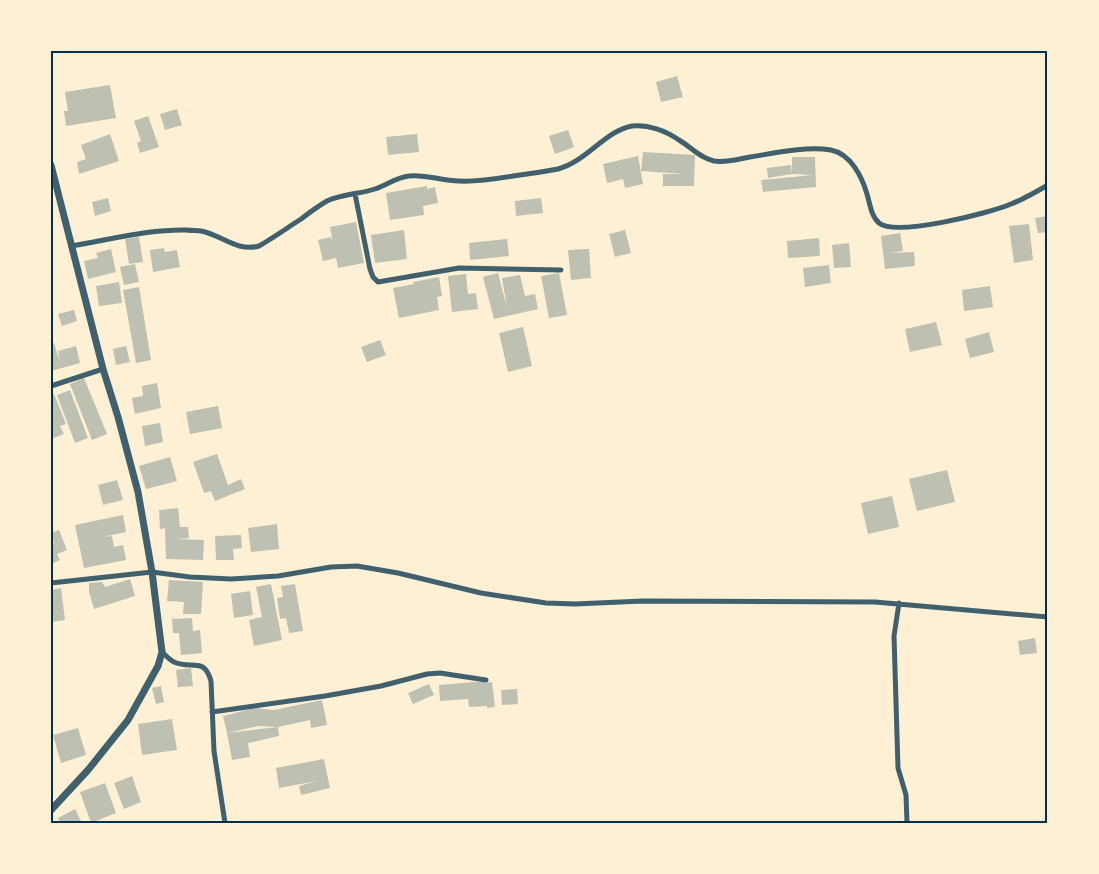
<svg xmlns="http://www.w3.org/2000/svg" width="1099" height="874" font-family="'Varela Round',sans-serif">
  <rect width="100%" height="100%" fill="#fdf0d5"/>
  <path fill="#bec0b2" d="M677 76 683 97 661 102 656 82Z
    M110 85 116 118 66 126 64 111H68L65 92Z
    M177 109 182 125 165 130 160 114Z
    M148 116 159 147 140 153 137 143 141 141 134 121Z
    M568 130 574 147 555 154 549 136Z
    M110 134 119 161 79 174 77 162 86 159 81 145Z
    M417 134 419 152 388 155 386 137Z
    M643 152 695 155 694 186H663V174H684L641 171Z
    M638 156 643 184 625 188 623 179 607 183 603 164Z
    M792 157H815L816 187 763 192 761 180 813 175 792 174Z
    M791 165 792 174 768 178 767 168Z
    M427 186V189L435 187 438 203 423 206 424 215 390 220 386 193Z
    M108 198 111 211 95 216 92 202Z
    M541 198 543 213 516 216 515 201Z
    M1048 216V232L1038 233 1035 218Z
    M356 222 364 263 338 268 336 258 323 261 318 240 331 237 333 243 330 227Z
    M1029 224 1033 260 1014 263 1009 226Z
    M404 230 407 259 375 263 371 235Z
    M625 230 631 253 615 257 609 234Z
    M900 233 903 251 890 253 914 252 915 266 885 269 881 236Z
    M139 237 143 262 129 264 125 239Z
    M819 238 820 256 788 258 787 241Z
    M507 239 509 256 470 260 469 243Z
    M849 243 851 267 834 268 832 245Z
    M164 248 165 252 177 250 180 267 153 272 150 250Z
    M111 249 116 272 88 279 84 261 98 258 96 253Z
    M589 249 591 278 571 280 568 250Z
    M135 264 139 282 124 285 120 267Z
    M829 265 831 283 805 287 803 268Z
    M498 273 507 308 502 278 520 275 525 296 535 294 538 309 494 319 483 277Z
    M559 273 567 315 549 318 541 276Z
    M466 274 468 294 476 293 478 309 452 312 448 276Z
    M439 277 442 296 437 297 439 310 399 318 393 288 414 284 413 282Z
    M119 282 122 303 99 306 96 286Z
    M990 286 993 307 964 311 962 290Z
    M139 287 151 360 136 363 123 290Z
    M74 310 77 321 62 326 58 314Z
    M936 322 942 345 910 352 905 329Z
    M523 327 532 366 508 372 499 333Z
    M989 332 994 352 970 358 965 339Z
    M380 340 386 355 367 362 361 347Z
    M54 343 60 362 58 351 76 346 80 363 51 371V344Z
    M126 346 130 362 116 365 113 349Z
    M84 378 107 434 92 440 70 384Z
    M157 383 161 408 135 414 132 398 143 396 142 386Z
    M70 390 88 438 75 443 57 395Z
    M54 394 66 424 60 426 64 434 51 439V395Z
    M218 406 222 428 190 434 186 412Z
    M160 423 163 442 145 446 142 426Z
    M217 454 228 485 241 479 245 489 215 501 211 491 204 493 193 462Z
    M170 457 177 481 146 489 139 466Z
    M947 470 955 502 917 511 909 479Z
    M117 480 123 500 103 505 98 485Z
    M892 496 899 527 868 534 861 503Z
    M178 508 180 527H188L189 538 176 539 204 540 203 560 166 559 165 528 160 529 159 510Z
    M123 515 126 532 103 537 112 536 114 547 123 545 126 560 84 568 75 525Z
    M277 524 279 549 251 552 248 528Z
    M59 530 67 550 57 554 60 560 51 564V545L54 543 51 533Z
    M241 535 242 548 233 549 234 560H216L215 536Z
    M130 579 135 596 94 609 89 592V583L102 582 105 587Z
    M169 580 203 582 201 614H183L184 602 167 601Z
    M271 584 282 640 254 646 249 620 262 617 256 587Z
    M295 584 303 631 289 633 286 618 280 619 277 598 283 597 281 586Z
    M61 588 65 620 51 622V590Z
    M250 591 253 615 234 618 231 594Z
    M192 618 193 631 200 630 202 653 181 655 179 633H173L172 619Z
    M1035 638 1037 653 1020 655 1018 641Z
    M191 668 193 686 178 687 176 670Z
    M485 681V683L492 682 495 707 487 708V706L469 707 468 699 440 701 439 685Z
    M429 684 434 695 413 704 408 693Z
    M161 686 164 702 156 704 152 688Z
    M517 689 518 704 502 705 501 690Z
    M322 700 327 725 311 728 310 720 278 727 279 736 248 743 250 757 232 760 227 733 278 727 258 726 227 733 223 716 254 708 274 710Z
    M172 719 177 750 142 755 138 724Z
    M78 728 86 755 61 763 53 735Z
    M324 759 330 788 301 795 299 786 317 781 279 788 276 768Z
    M132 776 141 802 124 809 114 783Z
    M105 783 116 813 91 823 80 792Z
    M75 809 82 823H60L58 818Z"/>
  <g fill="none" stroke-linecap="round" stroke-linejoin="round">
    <path stroke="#3f606c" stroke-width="5" d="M355 194 370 269 373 277 378 282 459 268 561 270
      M71 246C109 240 148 229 187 230 192 231 197 230 201 231 222 235 236 252 259 246 273 238 287 228 301 219 309 213 318 206 327 201 342 194 360 194 375 189 387 185 397 177 409 176 426 174 442 181 459 181 477 182 495 179 513 176 528 174 543 172 558 169 587 161 605 131 632 126 648 124 666 131 679 140 691 147 700 158 714 161 726 163 738 159 750 157 775 153 806 146 831 150 851 154 862 177 867 194 870 204 871 216 879 223 896 237 990 213 1011 204 1024 199 1036 192 1048 185
      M51 386 103 369
      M51 583 152 572 190 577 231 579 278 576 331 567 357 566 398 573 481 593 546 603 575 604 643 601 875 602 1048 617
      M899 603 894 636 898 768 906 795 907 823
      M162 652C166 656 170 660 174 662 191 670 204 656 211 681L214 751 225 823
      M212 712 325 696 381 686 427 674 440 673 486 680"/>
    <path stroke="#3f606c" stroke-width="7" d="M51 165 103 369 118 417 138 492 152 572 162 652 158 666 128 720 88 770 51 810"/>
  </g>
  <rect width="1099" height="874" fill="none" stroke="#fdf0d5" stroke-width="105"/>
  <rect x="52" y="52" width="994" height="770" fill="none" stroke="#003049" stroke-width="2"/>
</svg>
